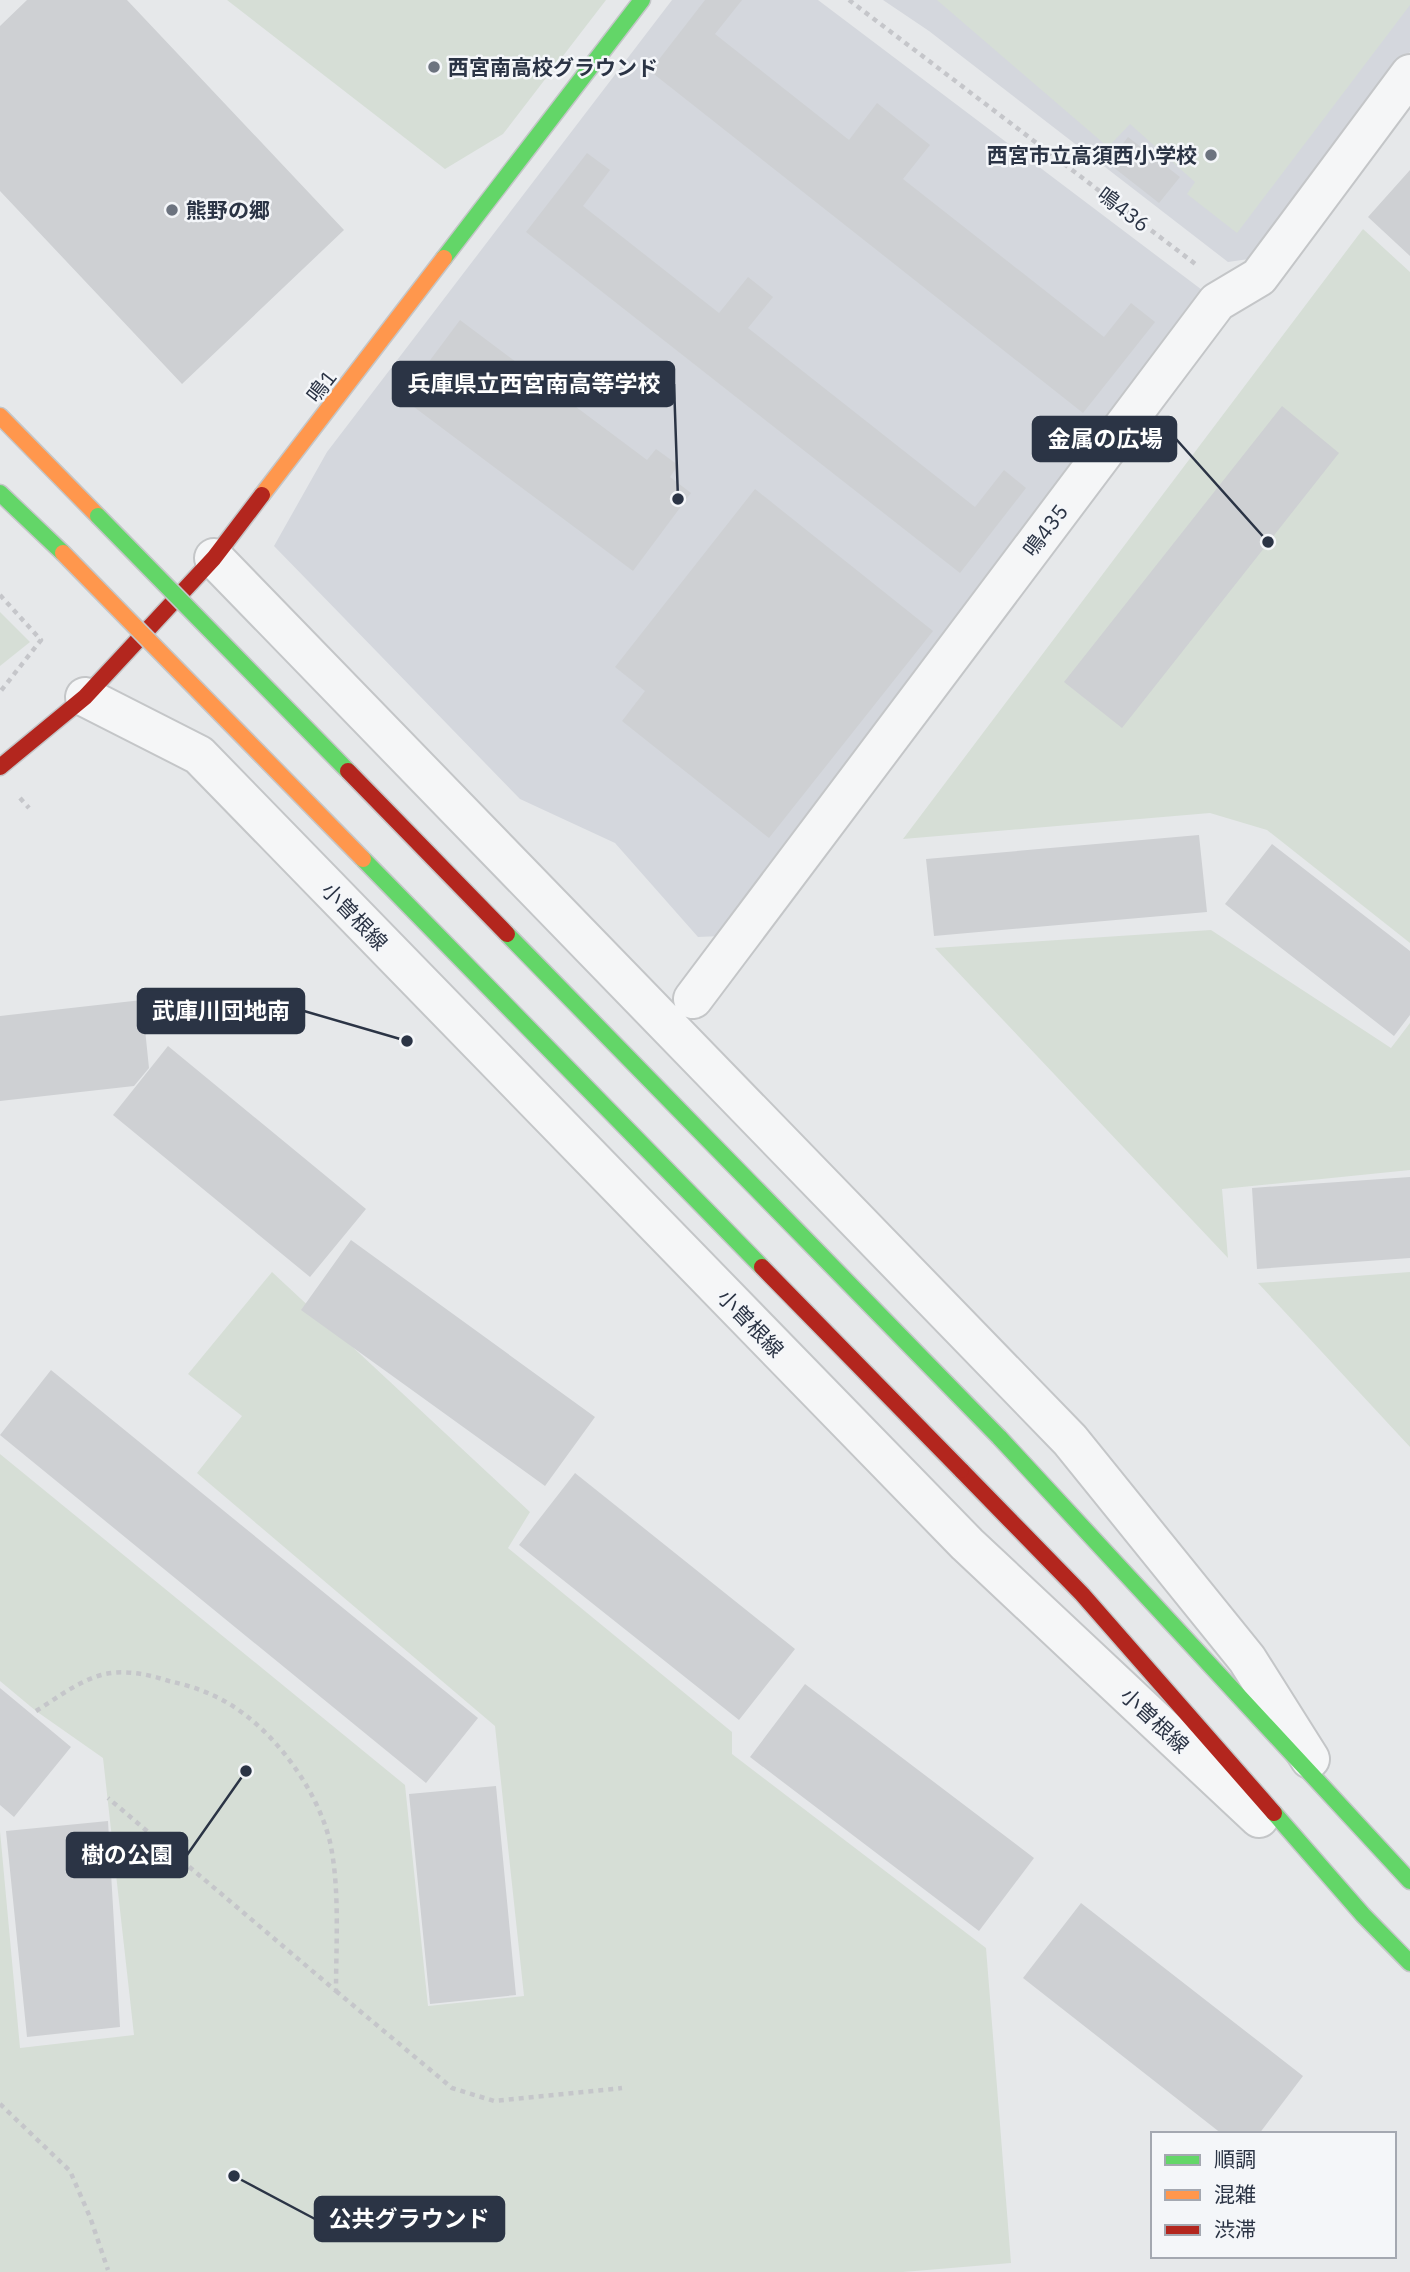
<svg xmlns="http://www.w3.org/2000/svg" width="1410" height="2272" font-family="'IBM Plex Sans','Noto Sans JP',sans-serif">
  <rect width="100%" height="100%" fill="#e6e8ea"/>
  <path fill="#d4d7dd" d="M672 0H818L1210 296 721 936 698 937 615 843 520 799 274 546 327 452Z
    M883 0H1410V52L1256 258 1228 262 929 31Z"/>
  <path fill="#d6ded6" d="M227 0H606L503 134 445 169Z
    M937 0H1410V5L1237 233 1187 194 1195 182 1130 124 1108 147Z
    M1363 229 1410 272V943L1267 830 1210 813 903 839Z
    M0 612 30 642 0 666Z
    M1211 930 1391 1048 1410 1023V1170L1222 1189 1228 1258 935 948Z
    M272 1272 530 1512 508 1548 732 1732V1754L986 1948 1011 2263 903 2272H0V1831L20 2048 134 2035 103 1758 36 1711 0 1681V1454L405 1785 428 2006 524 1996 495 1726 197 1473 242 1416 188 1374Z
    M1410 1272V1447L1258 1283Z"/>
  <path fill="#ced0d3" d="M27 0H127L344 230 182 384 0 191V26Z
    M705 0H742L715 34 849 140 877 103 930 145 903 179 1104 337 1131 303 1155 322 1083 413 650 71Z
    M1128 137 1180 177 1159 203 1108 163Z
    M587 153 610 170 583 206 719 313 748 277 773 297 748 328 975 507 1004 470 1026 488 960 573 526 232Z
    M1410 170V256L1368 217Z
    M460 320 647 460 656 449 678 465 670 477 691 493 633 571 402 398Z
    M1282 406 1339 453 1122 728 1064 682Z
    M755 489 933 631 769 838 622 721 645 691 615 667Z
    M1199 835 1207 912 934 936 926 859Z
    M1272 844 1410 951V1015L1394 1036 1225 904Z
    M142 1000 149 1068 134 1086 0 1101V1016Z
    M168 1046 366 1209 310 1277 113 1115Z
    M1410 1177V1258L1257 1269 1252 1188Z
    M351 1240 595 1417 545 1486 301 1310Z
    M51 1370 478 1718 426 1783 0 1435Z
    M575 1473 795 1649 739 1720 519 1545Z
    M805 1684 1034 1858 979 1931 750 1757Z
    M0 1688 71 1747 14 1817 0 1805Z
    M496 1786 516 1995 430 2004 409 1794Z
    M108 1821 120 2027 27 2037 6 1831Z
    M1081 1903 1303 2076 1259 2134H1222L1023 1978Z"/>
  <g fill="none" stroke-linecap="round" stroke-linejoin="round">
    <defs>
      <path id="street" d="M214 558 1070 1440 1247 1659 1310 1759
        M85 697 199 755 967 1544 1259 1818
        M693 999 1217 302 1259 277 1410 74"/>
      <path id="fast" d="M444 258 642 0
        M0 493 63 553
        M999 1437 1410 1881
        M1274 1813 1363 1915 1410 1963"/>
      <path id="slow" d="M0 416 98 516
        M262 495 444 258"/>
      <path id="jam" d="M0 767 85 697 214 558 262 495
        M961 1470 1082 1594 1274 1813"/>
    </defs>
    <use href="#street" stroke="#c4c6c8" stroke-width="42"/>
    <use href="#fast" stroke="#c4c6c8" stroke-width="19"/>
    <use href="#slow" stroke="#c4c6c8" stroke-width="19"/>
    <use href="#jam" stroke="#c4c6c8" stroke-width="19"/>
    <path stroke="#c5c6ca" stroke-width="4.5" stroke-dasharray="5 5" stroke-linecap="butt" d="M849 0 1198 266
      M0 595 41 640 0 692
      M20 798 29 808
      M36 1711C57 1698 77 1682 101 1675 124 1669 147 1674 169 1681 182 1684 197 1688 210 1694 265 1717 316 1784 330 1842 340 1888 336 1944 336 1991L108 1798
      M336 1991 452 2088 494 2101 622 2088
      M0 2104 70 2171 90 2217 108 2270"/>
    <use href="#street" stroke="#f5f6f7" stroke-width="38"/>
    <use href="#fast" stroke="#63d668" stroke-width="16"/>
    <use href="#slow" stroke="#ff974d" stroke-width="16"/>
    <use href="#jam" stroke="#b3261e" stroke-width="16"/>
    <defs>
      <path id="fast-bridge" d="M98 516 348 771
        M363 859 762 1267
        M507 934 999 1437"/>
      <path id="slow-bridge" d="M63 553 363 859"/>
      <path id="jam-bridge" d="M348 771 507 934
        M762 1267 961 1470"/>
    </defs>
    <use href="#fast-bridge" stroke="#c4c6c8" stroke-width="19" stroke-linecap="butt"/>
    <use href="#slow-bridge" stroke="#c4c6c8" stroke-width="19" stroke-linecap="butt"/>
    <use href="#jam-bridge" stroke="#c4c6c8" stroke-width="19" stroke-linecap="butt"/>
    <use href="#fast-bridge" stroke="#63d668" stroke-width="16"/>
    <use href="#slow-bridge" stroke="#ff974d" stroke-width="16"/>
    <use href="#jam-bridge" stroke="#b3261e" stroke-width="16"/>
  </g>
  <g fill="#6c737f" stroke="#f4f6f9" stroke-width="2.5">
    <circle cx="434" cy="67" r="7"/>
    <circle cx="1211" cy="155" r="7"/>
    <circle cx="172" cy="210" r="7"/>
  </g>
  <g text-anchor="middle" dominant-baseline="central" stroke-width="5" stroke-linejoin="round" paint-order="stroke">
    <g font-size="21" font-weight="bold" fill="#2b3445" stroke="#f4f6f9" text-anchor="start">
      <text x="448" y="67">西宮南高校グラウンド</text>
      <text x="1197" y="155" text-anchor="end">西宮市立高須西小学校</text>
      <text x="186" y="210">熊野の郷</text>
    </g>
    <g font-size="21" fill="#2b3445" stroke="#f4f6f9">
      <text transform="translate(1124 209) rotate(37)">鳴436</text>
      <text transform="translate(321 386) rotate(-52)">鳴1</text>
      <text transform="translate(1045 530) rotate(-53)">鳴435</text>
      <text transform="translate(355 916) rotate(46)">小曽根線</text>
      <text transform="translate(751 1323) rotate(46)">小曽根線</text>
      <text transform="translate(1155 1720) rotate(43)">小曽根線</text>
    </g>
  </g>
  <path fill="none" stroke="#2b3445" stroke-width="2.5" d="M678 499L674 384M1268 542L1176 439M407 1041L304 1011M246 1771L187 1855M234 2176L315 2219"/>
  <g fill="#2b3445" stroke="#f4f6f9" stroke-width="2.5">
    <circle cx="678" cy="499" r="7"/>
    <circle cx="1268" cy="542" r="7"/>
    <circle cx="407" cy="1041" r="7"/>
    <circle cx="246" cy="1771" r="7"/>
    <circle cx="234" cy="2176" r="7"/>
  </g>
  <g fill="#2b3445" stroke="#2b3445" stroke-width="2.5">
    <rect x="393" y="362" width="281" height="44" rx="7"/>
    <rect x="1033" y="417" width="143" height="44" rx="7"/>
    <rect x="138" y="989" width="166" height="44" rx="7"/>
    <rect x="67" y="1833" width="120" height="44" rx="7"/>
    <rect x="315" y="2197" width="189" height="44" rx="7"/>
  </g>
  <g font-size="23" text-anchor="middle" font-weight="bold" fill="#fff">
    <text x="534" y="392">兵庫県立西宮南高等学校</text>
    <text x="1105" y="447">金属の広場</text>
    <text x="221" y="1019">武庫川団地南</text>
    <text x="127" y="1863">樹の公園</text>
    <text x="409" y="2227">公共グラウンド</text>
  </g>
  <rect x="1151" y="2132" width="245" height="126" fill="#f4f6f9" stroke="#a4a8b1" stroke-width="2"/>
  <rect x="1165" y="2155" width="35" height="10" fill="#63d668" stroke="#a4a8b1" stroke-width="2"/>
  <text x="1214" y="2167" font-size="21" fill="#2b3445">順調</text>
  <rect x="1165" y="2190" width="35" height="10" fill="#ff974d" stroke="#a4a8b1" stroke-width="2"/>
  <text x="1214" y="2202" font-size="21" fill="#2b3445">混雑</text>
  <rect x="1165" y="2225" width="35" height="10" fill="#b3261e" stroke="#a4a8b1" stroke-width="2"/>
  <text x="1214" y="2237" font-size="21" fill="#2b3445">渋滞</text>
</svg>
